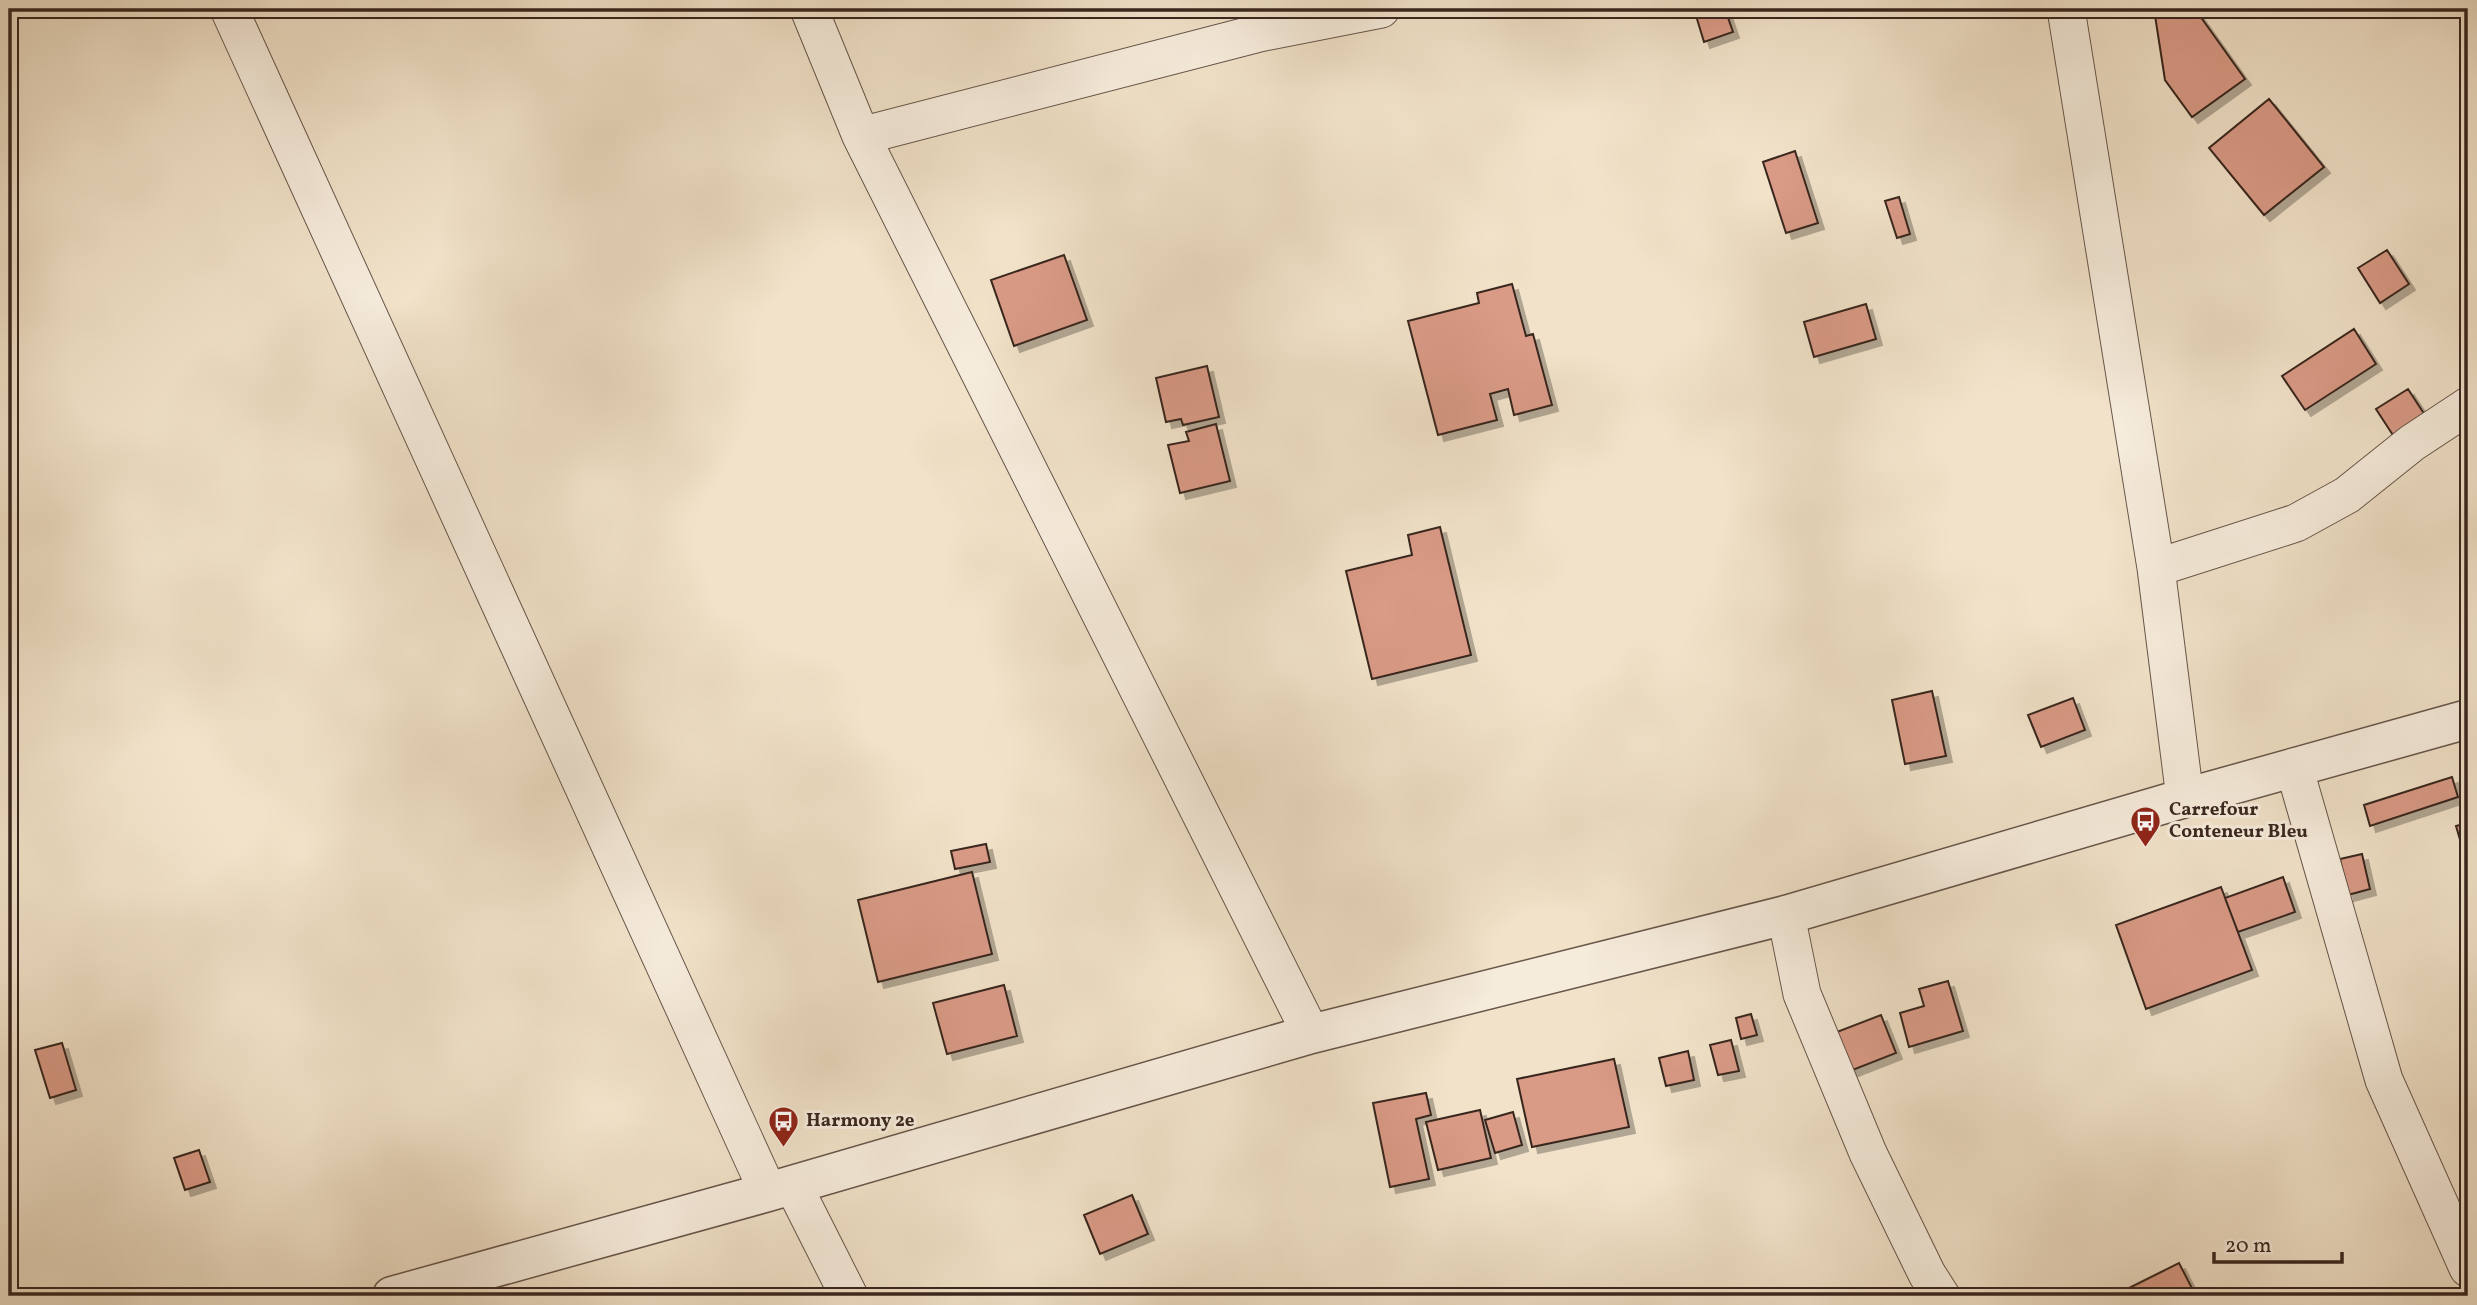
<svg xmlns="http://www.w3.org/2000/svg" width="2477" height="1305" font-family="Vollkorn,serif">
  <defs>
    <filter id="shadow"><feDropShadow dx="6" dy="6" stdDeviation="0" flood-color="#0004"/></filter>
  </defs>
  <rect width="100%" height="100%" fill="#f1e2c9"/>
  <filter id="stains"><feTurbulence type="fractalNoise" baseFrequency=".00286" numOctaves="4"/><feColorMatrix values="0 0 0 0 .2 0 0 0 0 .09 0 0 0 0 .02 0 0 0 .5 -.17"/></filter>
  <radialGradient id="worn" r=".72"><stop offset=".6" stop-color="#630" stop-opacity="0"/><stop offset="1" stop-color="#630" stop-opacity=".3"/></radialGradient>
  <path fill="#d99a86" stroke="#39261f" stroke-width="2" filter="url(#shadow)" d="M1694 9H1725L1733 32 1704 42Z
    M2154 9H2195L2245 79 2192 117 2165 80Z
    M2269 99 2324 167 2264 215 2209 148Z
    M1795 151 1818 223 1786 233 1763 162Z
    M1899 197 1910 234 1897 238 1885 201Z
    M2387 250 2409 284 2380 303 2358 268Z
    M1064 255 1087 320 1014 346 991 280Z
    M1512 284 1526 336 1533 334 1552 405 1514 415 1508 389 1490 394 1497 420 1438 435 1408 321 1479 303 1477 293Z
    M1866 304 1876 339 1814 357 1804 322Z
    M2354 329 2376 364 2305 410 2282 376Z
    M1207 366 1219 417 1183 425 1181 419 1166 422 1156 378Z
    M2408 389 2432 426 2400 446 2376 409Z
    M1216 424 1230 481 1180 493 1168 445 1189 441 1186 432Z
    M1440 527 1471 655 1372 679 1346 571 1412 555 1408 535Z
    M1932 691 1946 756 1905 764 1892 700Z
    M2073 698 2085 730 2041 747 2028 715Z
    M2452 777 2458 797 2370 826 2364 805Z
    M2468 823V867L2456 826Z
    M986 844 990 862 955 869 951 851Z
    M2362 854 2370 889 2348 895 2340 859Z
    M972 872 992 954 878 982 858 900Z
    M2283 877 2295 912 2238 932 2225 898Z
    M2221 887 2252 970 2146 1009 2116 925Z
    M1948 981 1963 1031 1909 1047 1900 1013 1924 1006 1919 989Z
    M1004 985 1017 1036 947 1054 933 1003Z
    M1751 1014 1757 1035 1741 1039 1736 1018Z
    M1881 1015 1896 1053 1845 1073 1829 1035Z
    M1731 1040 1739 1071 1718 1075 1710 1045Z
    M62 1043 76 1090 50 1098 35 1050Z
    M1688 1051 1694 1080 1666 1086 1659 1058Z
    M1614 1059 1629 1127 1532 1147 1517 1079Z
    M1426 1093 1431 1115 1416 1119 1429 1179 1390 1187 1373 1103Z
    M1480 1110 1491 1158 1438 1170 1426 1122Z
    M1513 1112 1522 1145 1495 1153 1485 1120Z
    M199 1150 210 1182 185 1190 174 1158Z
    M1132 1195 1148 1234 1100 1254 1084 1215Z
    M2179 1263 2196 1296H2113Z"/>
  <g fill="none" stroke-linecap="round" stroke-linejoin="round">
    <defs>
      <path id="minor" d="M229 9 768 1192
        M809 9 861 136 1259 33 1381 9
        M2066 9 2156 568 2185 798
        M861 136 1311 1034
        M2156 568 2296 523 2347 495 2412 443 2468 406
        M2294 767 2384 1080 2468 1268
        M1786 915 1802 994 1868 1153 1927 1274 1941 1296
        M793 1185 849 1296"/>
      <path id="tertiary" d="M392 1296 768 1192 1311 1034 1786 915 2185 798 2468 719"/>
    </defs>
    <use href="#minor" stroke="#67554a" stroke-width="39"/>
    <use href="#tertiary" stroke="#67554a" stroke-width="41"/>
    <use href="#minor" stroke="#f6ecdc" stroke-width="37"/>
    <use href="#tertiary" stroke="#f6ecdc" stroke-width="38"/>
  </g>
  <defs>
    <symbol id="bus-pin" viewBox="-11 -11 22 30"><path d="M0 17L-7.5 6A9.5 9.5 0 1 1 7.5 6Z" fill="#8f2418" stroke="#f6ecdc"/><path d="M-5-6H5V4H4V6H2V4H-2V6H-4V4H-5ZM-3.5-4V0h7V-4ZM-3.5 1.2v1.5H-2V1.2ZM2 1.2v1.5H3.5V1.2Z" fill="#fff"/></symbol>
  </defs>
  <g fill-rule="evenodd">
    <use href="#bus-pin" x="2128" y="804" width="35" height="47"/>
    <use href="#bus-pin" x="766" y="1104" width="35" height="47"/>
  </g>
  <g text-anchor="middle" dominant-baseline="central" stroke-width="6" stroke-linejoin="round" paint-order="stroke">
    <g font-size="19" font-weight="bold" fill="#39261f" stroke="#f6ecdc" text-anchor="start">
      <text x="2169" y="810">Carrefour<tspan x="2169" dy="22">Conteneur Bleu</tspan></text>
      <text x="806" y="1121">Harmony 2e</text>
    </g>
  </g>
  <rect width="2477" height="1305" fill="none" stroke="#f1e2c9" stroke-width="35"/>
  <rect x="10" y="10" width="2456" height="1284" fill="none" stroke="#39261f" stroke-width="3.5"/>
  <rect x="18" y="18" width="2442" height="1270" fill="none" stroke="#39261f" stroke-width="2"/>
  <path d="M2214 1252v10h128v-10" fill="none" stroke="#39261f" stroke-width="3.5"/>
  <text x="2225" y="1252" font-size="21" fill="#39261f" stroke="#f6ecdc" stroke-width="5" paint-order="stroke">20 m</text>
  <rect width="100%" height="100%" filter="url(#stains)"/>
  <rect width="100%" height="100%" fill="url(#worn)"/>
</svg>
